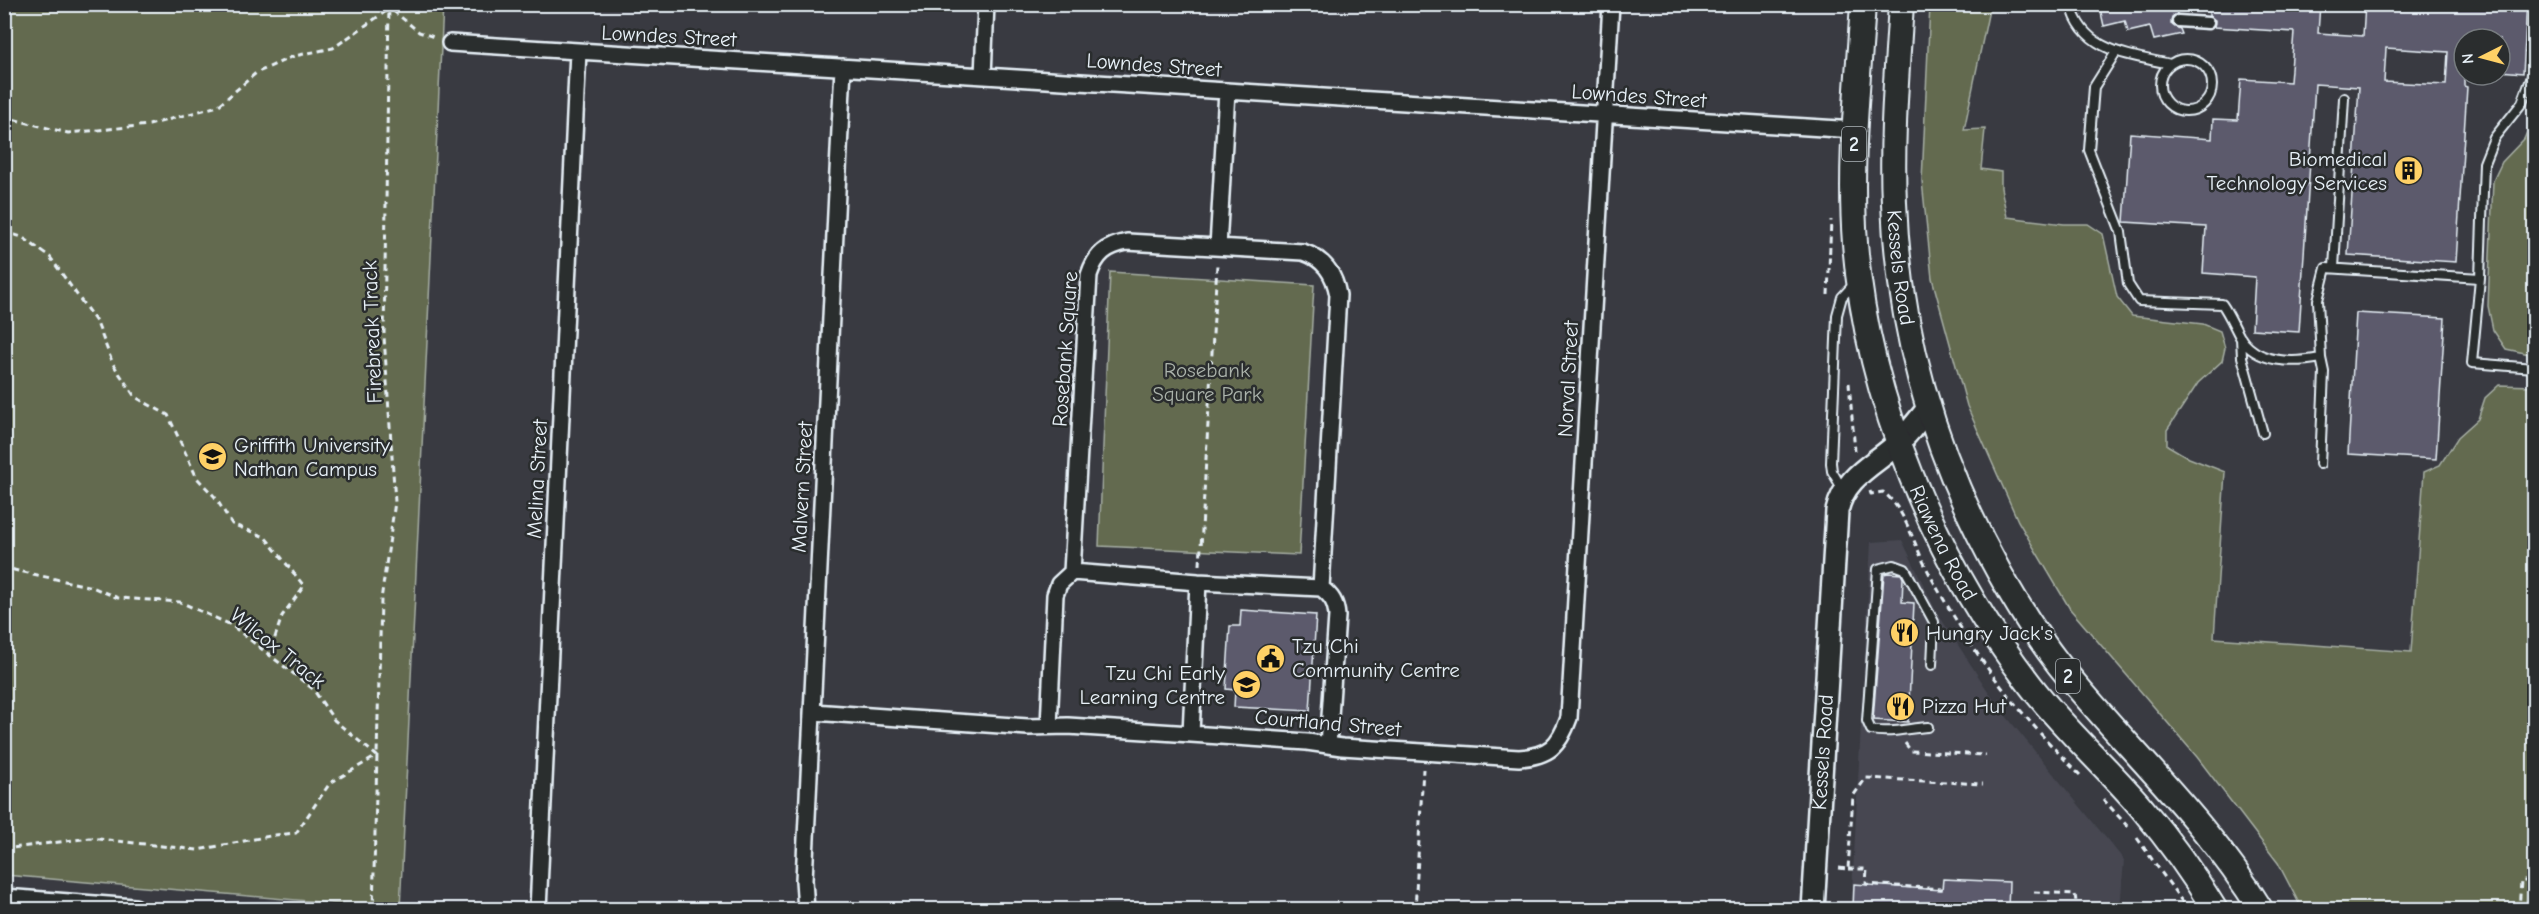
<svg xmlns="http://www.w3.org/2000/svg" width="2539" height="914" font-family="'Comic Neue',sans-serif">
  <rect width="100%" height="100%" fill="#393a41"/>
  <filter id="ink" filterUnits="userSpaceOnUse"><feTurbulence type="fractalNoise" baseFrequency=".0167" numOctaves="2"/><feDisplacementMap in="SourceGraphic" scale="12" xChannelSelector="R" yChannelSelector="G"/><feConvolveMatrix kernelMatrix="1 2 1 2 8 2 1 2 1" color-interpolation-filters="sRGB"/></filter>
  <g filter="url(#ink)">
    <path fill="#464751" d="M1902 540 1936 611 1997 705 2124 860 2120 909 1851 910 1871 542Z"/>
    <path fill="#636a4f" stroke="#a6aea4" stroke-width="1.5" d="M4 5H443L400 909 5 875Z
      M1930 5H1990L1964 130 1985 129 1981 169 2001 172V188L2007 217 2064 224H2088L2103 234 2117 297 2132 316 2203 324 2220 331 2225 348 2222 361 2198 383 2167 430V445L2189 458 2225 472 2214 638 2411 652 2424 472 2440 465 2458 437 2478 419 2485 398 2499 385 2534 386V780L2526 909H2302L2278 863 2197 757 2070 609 2018 521 1967 406 1932 278 1922 181Z
      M2534 116V355L2506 349 2493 330 2488 306 2493 181 2502 162 2524 139Z
      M1110 272 1314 285 1299 555 1099 546Z"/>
    <path fill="#5b5a6c" stroke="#e8f1f8" stroke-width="1.5" fill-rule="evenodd" d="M2099 4H2175L2177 14 2172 17 2171 24 2180 29 2182 34 2154 40 2150 27 2128 32 2125 21 2104 26Z
      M2209 4H2320L2318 33 2363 36 2365 4H2527L2523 73 2500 71V39H2464V86L2467 87 2456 262 2348 255 2359 87 2315 84 2299 332 2252 329 2255 277 2203 273 2206 227 2124 222 2130 133 2212 139 2213 119 2238 120 2241 79 2290 82 2294 32 2214 27 2215 20 2209 16ZM2386 48 2448 52 2446 85 2384 82Z
      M2356 313 2445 318 2436 459 2348 454Z
      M1888 573 1901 574 1903 578 1902 602 1914 603 1908 722 1873 720 1884 574Z
      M1241 610 1316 615 1310 711 1234 707 1235 690 1226 689 1230 626H1240Z
      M1943 879 2009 882 2008 909H1853L1854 884 1942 890Z"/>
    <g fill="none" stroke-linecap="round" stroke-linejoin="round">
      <defs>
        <path id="service" d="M2071 4C2082 52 2130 55 2170 64
          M2116 52 2094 87 2089 150 2121 232 2128 284 2139 301 2222 304C2229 314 2234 326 2240 337 2257 364 2294 363 2321 358L2318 300 2326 268 2480 278
          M2160 85a26 26 0 1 1 52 0a26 26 0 1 1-52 0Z
          M2534 71 2522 103 2494 138 2484 163 2480 278 2472 363 2534 368
          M2334 268 2344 98
          M2241 338 2242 357 2263 433
          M2320 464 2324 372 2321 358
          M1843 490 1832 471 1831 463 1837 315 1842 297 1855 283
          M1928 727C1909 728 1890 734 1871 730L1867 721 1878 569 1894 565 1905 569 1934 622 1932 665"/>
        <path id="pedestrian" d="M2178 21 2208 23"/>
        <path id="minor" d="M450 43 1855 130
          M983 76 986 4
          M1127 242 1303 252C1324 259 1334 273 1338 295L1321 588 1198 582 1072 572 1089 275C1096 254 1106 246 1127 242Z
          M1218 247 1227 91
          M1321 588C1332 596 1336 603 1337 616L1328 745
          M813 712 1028 727 1068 726 1191 734 1307 742 1342 747 1519 758C1549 756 1559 746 1569 718L1611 4
          M1049 726 1055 595 1059 584 1072 572
          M1191 734 1198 582
          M538 910 578 51
          M806 910 804 880 843 67"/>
        <g id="secondary">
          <path d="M4 900 134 910"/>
          <path id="s1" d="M1813 910 1837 511C1845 475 1875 465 1899 442 1909 433 1918 420 1927 410"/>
        </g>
        <g id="trunk">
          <path id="s2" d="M1863 4C1858 83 1849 164 1855 243 1867 400 1936 563 2031 686 2064 729 2105 765 2141 807 2168 839 2193 873 2215 910"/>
          <path id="s3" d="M1901 4C1897 70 1891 137 1894 203 1899 335 1935 457 1999 572 2017 604 2037 637 2060 666 2127 749 2204 817 2261 910"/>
        </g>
      </defs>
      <use href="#service" stroke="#e8f1f8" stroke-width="12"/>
      <use href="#pedestrian" stroke="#e8f1f8" stroke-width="15"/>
      <use href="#minor" stroke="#e8f1f8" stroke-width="20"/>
      <use href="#secondary" stroke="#e8f1f8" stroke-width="26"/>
      <use href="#trunk" stroke="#e8f1f8" stroke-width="28"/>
      <path stroke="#e8f1f8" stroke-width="3" stroke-dasharray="6 4.5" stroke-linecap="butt" d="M385 4 419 32 434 37
        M4 117 68 133 149 125 218 106 256 73 294 56 333 48 389 9
        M4 232 22 237 50 257 97 323 113 364 135 397 168 415 197 478 215 497 232 524 265 537 304 586 282 616 269 656
        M1828 295 1831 220
        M1849 383 1855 451
        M1870 491 1871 494 1883 492C1905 509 1913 542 1926 567 1938 591 1953 615 1967 638 1999 688 2038 733 2080 775
        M4 563 14 570 92 587 118 598 180 602 231 625 313 689 334 720 377 756 330 783 296 833 275 835 198 850 90 838 4 849
        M1200 565 1217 264
        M1905 743 1911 751 1986 755
        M2103 799 2129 828
        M2137 838 2188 910
        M1839 868 1848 869 1853 796 1866 778 1983 784
        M1848 869H1867L1866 884 1942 889
        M2034 892 2075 894 2077 910
        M373 910 381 600 395 502 384 336 389 4
        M1415 910 1423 769
        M2519 910 2521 881H2534"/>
      <use href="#service" stroke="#2a2d2e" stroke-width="8"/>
      <use href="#pedestrian" stroke="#2a2d2e" stroke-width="10"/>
      <use href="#minor" stroke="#2a2d2e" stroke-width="15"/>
      <use href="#secondary" stroke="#2a2d2e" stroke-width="21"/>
      <use href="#trunk" stroke="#2a2d2e" stroke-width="24"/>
    </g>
  </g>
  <defs>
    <symbol id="building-disc" viewBox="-11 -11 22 22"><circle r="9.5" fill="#ffd166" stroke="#2a2d2e"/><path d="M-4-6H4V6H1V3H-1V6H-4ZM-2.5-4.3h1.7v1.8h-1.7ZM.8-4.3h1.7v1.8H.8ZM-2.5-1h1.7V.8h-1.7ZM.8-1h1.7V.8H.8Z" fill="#111"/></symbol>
    <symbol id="university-disc" viewBox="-11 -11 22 22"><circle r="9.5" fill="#ffd166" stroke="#2a2d2e"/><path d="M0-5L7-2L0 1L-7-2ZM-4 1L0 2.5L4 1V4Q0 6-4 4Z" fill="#111"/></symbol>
    <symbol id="restaurant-disc" viewBox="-11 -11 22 22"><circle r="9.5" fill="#ffd166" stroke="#2a2d2e"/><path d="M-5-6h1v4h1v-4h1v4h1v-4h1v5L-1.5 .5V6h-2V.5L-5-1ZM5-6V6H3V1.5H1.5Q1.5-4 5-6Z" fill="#111"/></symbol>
    <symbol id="civic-disc" viewBox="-11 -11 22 22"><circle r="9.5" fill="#ffd166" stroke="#2a2d2e"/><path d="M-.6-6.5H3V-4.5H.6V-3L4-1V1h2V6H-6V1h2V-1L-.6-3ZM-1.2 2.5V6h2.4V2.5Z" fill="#111"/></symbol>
    <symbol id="school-disc" viewBox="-11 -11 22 22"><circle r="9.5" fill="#ffd166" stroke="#2a2d2e"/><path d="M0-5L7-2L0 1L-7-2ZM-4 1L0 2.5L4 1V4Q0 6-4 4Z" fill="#111"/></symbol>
  </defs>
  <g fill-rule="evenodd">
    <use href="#building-disc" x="2392" y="154" width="33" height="33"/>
    <use href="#university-disc" x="196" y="440" width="33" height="33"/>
    <use href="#restaurant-disc" x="1888" y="616" width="33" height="33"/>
    <use href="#civic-disc" x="1254" y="642" width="33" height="33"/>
    <use href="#school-disc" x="1230" y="668" width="33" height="33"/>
    <use href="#restaurant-disc" x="1884" y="690" width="33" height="33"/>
  </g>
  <g text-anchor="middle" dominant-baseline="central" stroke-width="5" stroke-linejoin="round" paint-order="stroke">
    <g fill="#2a2d2e" stroke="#afb6bb" stroke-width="1.5">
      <rect x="1842" y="127" width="24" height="34" rx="4.5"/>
      <rect x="2056" y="659" width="24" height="34" rx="4.5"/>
    </g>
    <g font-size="20" font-weight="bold" fill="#e8f1f8">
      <text x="1854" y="144">2</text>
      <text x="2068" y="676">2</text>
    </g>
    <g font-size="21" fill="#e8f1f8" stroke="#2a2d2e">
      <text transform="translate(669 36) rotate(3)">Lowndes Street</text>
      <text transform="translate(1154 65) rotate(4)">Lowndes Street</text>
      <text transform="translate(1639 96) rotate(4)">Lowndes Street</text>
      <text stroke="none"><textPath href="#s3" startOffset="264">Kessels Road</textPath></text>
      <text transform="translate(372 332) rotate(-92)">Firebreak Track</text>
      <text transform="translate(1065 349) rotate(-86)">Rosebank Square</text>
      <text transform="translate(1568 379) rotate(-87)">Norval Street</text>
      <text transform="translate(537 479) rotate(-87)">Melina Street</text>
      <text transform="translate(802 487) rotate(-87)">Malvern Street</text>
      <text stroke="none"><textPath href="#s2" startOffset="554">Riawena Road</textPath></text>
      <text transform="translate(278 648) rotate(39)">Wilcox Track</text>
      <text transform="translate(1328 723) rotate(5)">Courtland Street</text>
      <text stroke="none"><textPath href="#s1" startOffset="158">Kessels Road</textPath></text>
    </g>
    <g font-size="21" fill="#e8f1f8" stroke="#2a2d2e" text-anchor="start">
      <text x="2387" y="159" text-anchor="end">Biomedical<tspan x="2387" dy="24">Technology Services</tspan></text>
      <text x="234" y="445">Griffith University<tspan x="234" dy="24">Nathan Campus</tspan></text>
      <text x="1926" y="633">Hungry Jack's</text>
      <text x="1292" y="646">Tzu Chi<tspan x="1292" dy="24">Community Centre</tspan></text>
      <text x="1225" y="673" text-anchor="end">Tzu Chi Early<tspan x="1225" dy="24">Learning Centre</tspan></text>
      <text x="1922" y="706">Pizza Hut</text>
    </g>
    <g font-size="21" fill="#acb4ac" stroke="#2a2d2e">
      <text x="1207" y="370">Rosebank<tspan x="1207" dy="24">Square Park</tspan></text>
    </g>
  </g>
  <rect width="2539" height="914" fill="none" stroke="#2a2d2e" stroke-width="24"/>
  <rect x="12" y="12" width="2515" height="890" fill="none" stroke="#e8f1f8" stroke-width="2" filter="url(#ink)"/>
  <g transform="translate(2482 57) rotate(264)"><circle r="28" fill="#2a2d2e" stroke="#767b7f" stroke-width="1.5"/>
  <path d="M0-4.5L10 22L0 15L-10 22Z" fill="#ffd166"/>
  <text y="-9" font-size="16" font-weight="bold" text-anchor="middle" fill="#e8f1f8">N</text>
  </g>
</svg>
